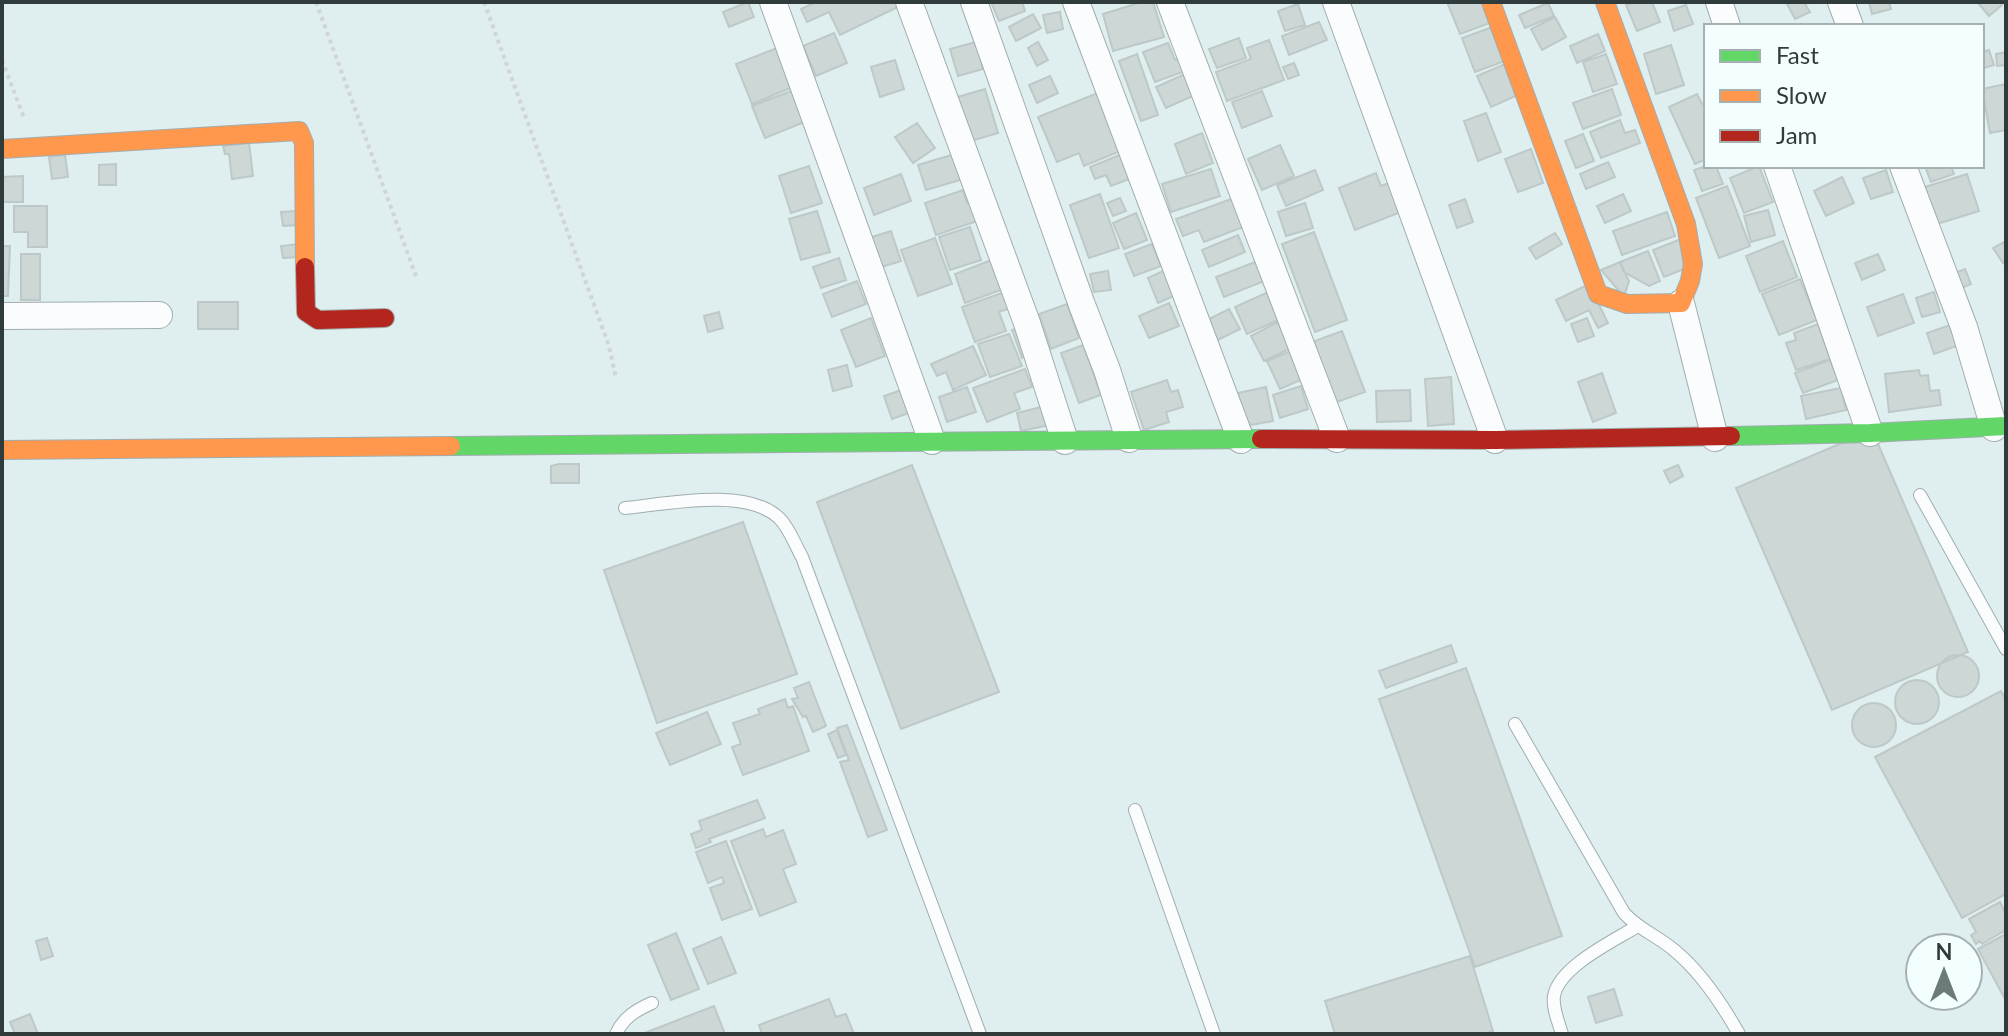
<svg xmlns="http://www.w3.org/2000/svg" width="2008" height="1036" font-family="Lato,sans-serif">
  <rect width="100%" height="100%" fill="#dfeeef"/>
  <path fill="#ccd7d6" stroke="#bdc9c8" stroke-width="2" d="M748 2 754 17 729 27 723 12Z
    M816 2H908L840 35 829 12 807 22 801 9Z
    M991 2H1022L1025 11 999 21Z
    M1142 2H1153L1164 37 1113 51 1103 14Z
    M1447 2H1482L1490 23 1460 34Z
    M1634 2H1652L1660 22 1637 31 1626 5Z
    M1786 2H1809L1805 4 1810 12 1795 19Z
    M1869 2H1889L1891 9 1872 14Z
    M1980 2H2000L2002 5 1989 16 1979 4Z
    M1548 3 1554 16 1525 28 1519 15Z
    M1298 4 1305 25 1285 31 1278 11Z
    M1686 5 1693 24 1674 31 1668 11Z
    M1060 12 1063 29 1047 33 1043 15Z
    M1033 14 1041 28 1016 41 1009 27Z
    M1555 17 1566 37 1542 50 1531 29Z
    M1319 22 1327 40 1289 55 1282 36Z
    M1492 27 1505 61 1475 72 1462 38Z
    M834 33 847 63 816 76 803 46Z
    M1598 34 1605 51 1577 63 1570 46Z
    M1239 38 1246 58 1217 68 1209 49Z
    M1269 40 1284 80 1227 101 1216 72 1251 59 1247 48Z
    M976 42 983 69 958 76 950 49Z
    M1038 42 1048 60 1037 66 1028 48Z
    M1168 43 1175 60 1183 57 1188 70 1155 82 1143 52Z
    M1671 45 1684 85 1656 94 1644 54Z
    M777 48 793 87 752 104 736 64Z
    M1989 50 1994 65 1984 68 1982 52Z
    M2006 52V65L1997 66 1996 54Z
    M1137 54 1158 115 1141 121 1119 61Z
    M1606 54 1617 84 1593 92 1583 62Z
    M895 60 904 89 880 97 871 67Z
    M1294 63 1299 75 1288 79 1283 67Z
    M1505 64 1518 95 1491 107 1477 76Z
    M1185 74 1195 95 1166 108 1156 87Z
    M1050 76 1058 93 1037 103 1029 85Z
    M2006 84V130L1990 133 1982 89Z
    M985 89 998 133 967 142 954 98Z
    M1612 89 1621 115 1583 129 1573 103Z
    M794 90 807 121 765 138 752 106Z
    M1262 91 1272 116 1242 128 1232 102Z
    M1100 92 1123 150 1084 166 1079 153 1057 162 1038 117Z
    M1697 94 1702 104 1706 102V159L1695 164 1669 107Z
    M1486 113 1501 152 1478 161 1464 121Z
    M1620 120 1625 133 1635 130 1640 143 1601 158 1590 132Z
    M917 123 935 148 913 163 895 137Z
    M1202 133 1213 163 1186 174 1175 144Z
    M1583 134 1594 161 1576 168 1565 141Z
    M249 143 253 176 232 179 229 154H225L223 146Z
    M1280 145 1294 176 1262 190 1248 159Z
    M1531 149 1543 183 1518 192 1505 159Z
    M955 154 963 179 926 190 918 165Z
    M1122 154 1132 178 1111 186 1106 175 1095 179 1090 167Z
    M65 155 68 177 52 179 49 157Z
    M1608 162 1615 177 1586 189 1580 174Z
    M116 164V185H99V165Z
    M809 166 822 203 791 213 779 176Z
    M1706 166H1716L1723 184 1702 191 1694 170Z
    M1759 166 1773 202 1744 213 1730 178Z
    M1925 166H1951L1954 174 1931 182Z
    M1211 169 1220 196 1171 212 1162 184Z
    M1315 170 1323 190 1286 206 1277 185Z
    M1886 170 1893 192 1871 199 1863 178Z
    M1376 173 1381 186 1389 183 1401 212 1355 230 1339 188Z
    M901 174 911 201 874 215 864 188Z
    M1967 174 1979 211 1937 224 1925 187Z
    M23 176V202H2V177Z
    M1842 177 1854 203 1826 216 1814 191Z
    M1727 186 1750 246 1719 258 1696 198Z
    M963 190 967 203 977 200 983 219 936 235 925 203Z
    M1100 194 1119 248 1089 258 1070 205Z
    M1623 194 1631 211 1605 223 1597 206Z
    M1120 198 1126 211 1113 216 1107 203Z
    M1234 198 1246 226 1204 242 1199 230 1183 236 1176 219Z
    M1465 199 1473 222 1457 228 1449 205Z
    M1305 203 1313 228 1286 236 1278 212Z
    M14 206H47V247H28V232H14Z
    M1768 210 1775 235 1751 242 1744 216Z
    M297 211 298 225 283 226 281 212Z
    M817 211 830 252 801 260 789 219Z
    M1667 212 1675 236 1622 255 1613 231Z
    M1136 213 1147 240 1124 249 1113 223Z
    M970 227 981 260 950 270 939 237Z
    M891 231 901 261 878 268 869 238Z
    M1314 232 1347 320 1315 332 1282 244Z
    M1555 233 1562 244 1536 259 1529 248Z
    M1238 235 1245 252 1209 267 1202 250Z
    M935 238 952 284 918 296 901 250Z
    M1681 239 1692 266 1664 277 1653 250Z
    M1783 241 1797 277 1760 292 1746 256Z
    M2004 242 2006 261 2003 263 1993 248Z
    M298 244 299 257 283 258 281 246Z
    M1152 244 1161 266 1134 276 1125 254Z
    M2 246H10L8 296H2Z
    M1648 251 1660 281 1649 286 1624 272 1620 262Z
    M21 254H40V300H21Z
    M1878 254 1885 270 1862 280 1855 263Z
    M839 258 846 280 821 288 813 267Z
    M994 259 1009 287 965 303 955 274Z
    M1260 260 1267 280 1224 297 1216 277Z
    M1620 262 1629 281 1624 297 1601 270Z
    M1965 269 1971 284 1959 289 1953 274Z
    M1165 270 1176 295 1158 303 1148 278Z
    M1108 271 1111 290 1094 292 1090 274Z
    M1800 279 1817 320 1779 335 1762 294Z
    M857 281 866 304 832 317 823 294Z
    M1589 284 1608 323 1598 328 1589 310 1566 321 1556 300Z
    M1010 290 1016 306 999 312 1006 331 975 342 962 307Z
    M1273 290 1285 317 1247 334 1235 307Z
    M1934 292 1940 312 1922 317 1916 298Z
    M1903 294 1914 323 1878 336 1867 307Z
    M198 302H238V329H198Z
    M1169 303 1179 326 1149 338 1139 316Z
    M1067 304 1079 338 1051 349 1039 314Z
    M1229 309 1240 329 1214 342 1203 322Z
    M719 312 723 328 708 332 704 316Z
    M871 318 885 356 856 367 841 330Z
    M1587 318 1594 336 1578 342 1571 324Z
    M1278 322 1291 348 1264 361 1251 336Z
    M1818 324 1830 359 1796 370 1786 343 1796 340 1794 333Z
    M1950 325 1957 346 1934 354 1927 333Z
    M1024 326 1034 353 1022 358 1012 330Z
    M1342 331 1365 392 1334 403 1312 342Z
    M1009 334 1022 366 990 377 978 344Z
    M1083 345 1101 395 1079 403 1061 353Z
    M973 346 986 375 953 390 946 372 937 376 931 364Z
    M1291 351 1303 379 1280 389 1267 361Z
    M1830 360 1838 380 1803 393 1795 373Z
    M847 365 852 386 833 391 828 370Z
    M1025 369 1032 387 1014 393 1020 409 987 422 973 388Z
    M1919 370 1920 376 1928 375 1930 391 1939 390 1941 405 1889 412 1885 374Z
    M1602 373 1616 413 1593 422 1578 382Z
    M1451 377 1454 424 1428 426 1425 379Z
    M1167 380 1171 392 1178 390 1183 407 1166 412 1169 422 1144 430 1131 392Z
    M1301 386 1308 409 1280 418 1273 395Z
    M967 387 976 412 947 422 939 397Z
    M1266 387 1273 421 1244 426 1238 393Z
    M1841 388 1846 410 1806 419 1801 396Z
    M901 390 909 413 892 419 884 396Z
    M1410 390 1411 421 1377 422 1376 391Z
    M1045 406 1050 425 1021 431 1017 413Z
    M1872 430 1968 652 1832 710 1736 488Z
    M559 464H579V483H551V466Z
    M912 465 999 692 901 729 817 502Z
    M1678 465 1683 476 1670 483 1664 471Z
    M743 522 797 674 657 723 604 570Z
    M1451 645 1457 662 1386 688 1379 671Z
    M1937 676a21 21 0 1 1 42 0a21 21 0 1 1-42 0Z
    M1466 668 1562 936 1475 967 1379 699Z
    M1895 702a22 22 0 1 1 44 0a22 22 0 1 1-44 0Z
    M809 682 826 726 813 732 806 716 803 717 792 699 798 698 794 688Z
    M2001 691 2006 700V894L1962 918 1875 757Z
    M785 699 788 708 793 706 809 751 743 775 732 747 741 744 733 723 760 714 758 709Z
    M1852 725a22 22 0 1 1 44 0a22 22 0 1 1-44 0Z
    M707 712 721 744 670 765 656 733Z
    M847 725 887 830 868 837 840 762 849 760 837 728Z
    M837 730 846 755 838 758 828 734Z
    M757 800 765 818 709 839 711 842 696 848 691 834 702 830 699 821Z
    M763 829 766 837 783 830 796 864 783 869 796 902 760 916 731 841Z
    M726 841 752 909 722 920 710 888 724 883 722 877 708 883 696 852Z
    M2000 902 2006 914V930L1982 944 1980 941 1976 944 1971 935 1976 932 1969 919Z
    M676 933 699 989 671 1000 648 945Z
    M2006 934V1001L1978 949Z
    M721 937 736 973 708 984 693 949Z
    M47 938 53 956 41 960 36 941Z
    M1470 956 1493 1031 1482 1034H1335L1325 1001Z
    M1614 989 1622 1015 1596 1023 1588 997Z
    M829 999 836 1017 846 1014 854 1034H762L759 1025Z
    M714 1006 725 1034H642Z
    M30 1014 38 1034H15L10 1022Z"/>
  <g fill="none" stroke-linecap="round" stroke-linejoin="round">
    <defs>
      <path id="lane" d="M1920 495 2006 649
        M625 508C666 504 747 487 779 518 789 527 795 545 802 557L980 1034
        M1515 724 1624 913C1639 930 1658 936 1674 950 1701 972 1722 1004 1739 1034
        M1135 810 1214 1034
        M616 1034C623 1018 636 1010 652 1003
        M1562 1034C1559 1023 1552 1008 1554 996 1559 967 1613 941 1636 927"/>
      <path id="street" d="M773 2 932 441
        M909 2 1027 323 1065 441
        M974 2 1082 305 1107 370 1129 439
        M1076 2 1241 440
        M1170 2 1337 439
        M1336 2 1495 440
        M1719 2 1727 26
        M1841 2 1850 26
        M1777 166 1870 433
        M1903 166 1964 327 1994 428
        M1681 303 1715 438
        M2 316 159 315"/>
      <path id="fast" d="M1731 436 1870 433 2006 426
        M451 446 1261 439"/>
      <path id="slow" d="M1491 2 1598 294 1627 304 1681 303 1690 281 1693 264 1686 224 1605 2
        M2 149 299 131 304 143 305 267
        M2 450 451 446"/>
      <path id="jam" d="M305 267 306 312 318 320 385 318
        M1261 439 1495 440 1731 436"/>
    </defs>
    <use href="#lane" stroke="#a1adae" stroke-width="14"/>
    <use href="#street" stroke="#a1adae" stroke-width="28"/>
    <use href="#fast" stroke="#a1adae" stroke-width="20"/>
    <use href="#slow" stroke="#a1adae" stroke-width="20"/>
    <use href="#jam" stroke="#a1adae" stroke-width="20"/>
    <path stroke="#d1d5d6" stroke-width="4" stroke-dasharray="4 4" stroke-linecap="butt" d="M316 2 416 276
      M484 2 609 346 616 378
      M2 60 24 118"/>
    <use href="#lane" stroke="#fafcfd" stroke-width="12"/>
    <use href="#street" stroke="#fafcfd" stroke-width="26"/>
    <use href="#fast" stroke="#63d668" stroke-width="18"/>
    <use href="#slow" stroke="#ff974d" stroke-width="18"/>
    <use href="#jam" stroke="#b3261e" stroke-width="18"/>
  </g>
  <rect width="2008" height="1036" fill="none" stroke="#303b3b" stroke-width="8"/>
  <rect x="1704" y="24" width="280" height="144" fill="#f3fefe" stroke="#a5b0b0" stroke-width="2"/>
  <rect x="1720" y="50" width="40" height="12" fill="#63d668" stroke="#a5b0b0" stroke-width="2"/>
  <text x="1776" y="64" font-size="24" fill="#303b3b">Fast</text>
  <rect x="1720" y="90" width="40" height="12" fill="#ff974d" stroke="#a5b0b0" stroke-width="2"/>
  <text x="1776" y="104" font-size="24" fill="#303b3b">Slow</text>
  <rect x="1720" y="130" width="40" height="12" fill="#b3261e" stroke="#a5b0b0" stroke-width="2"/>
  <text x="1776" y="144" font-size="24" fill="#303b3b">Jam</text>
  <g transform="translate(1944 972)"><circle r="38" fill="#f3fefe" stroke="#a5b0b0" stroke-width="2"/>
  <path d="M0-6L14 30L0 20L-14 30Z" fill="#6d7a7a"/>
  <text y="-12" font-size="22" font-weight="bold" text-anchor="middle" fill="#303b3b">N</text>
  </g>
</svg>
